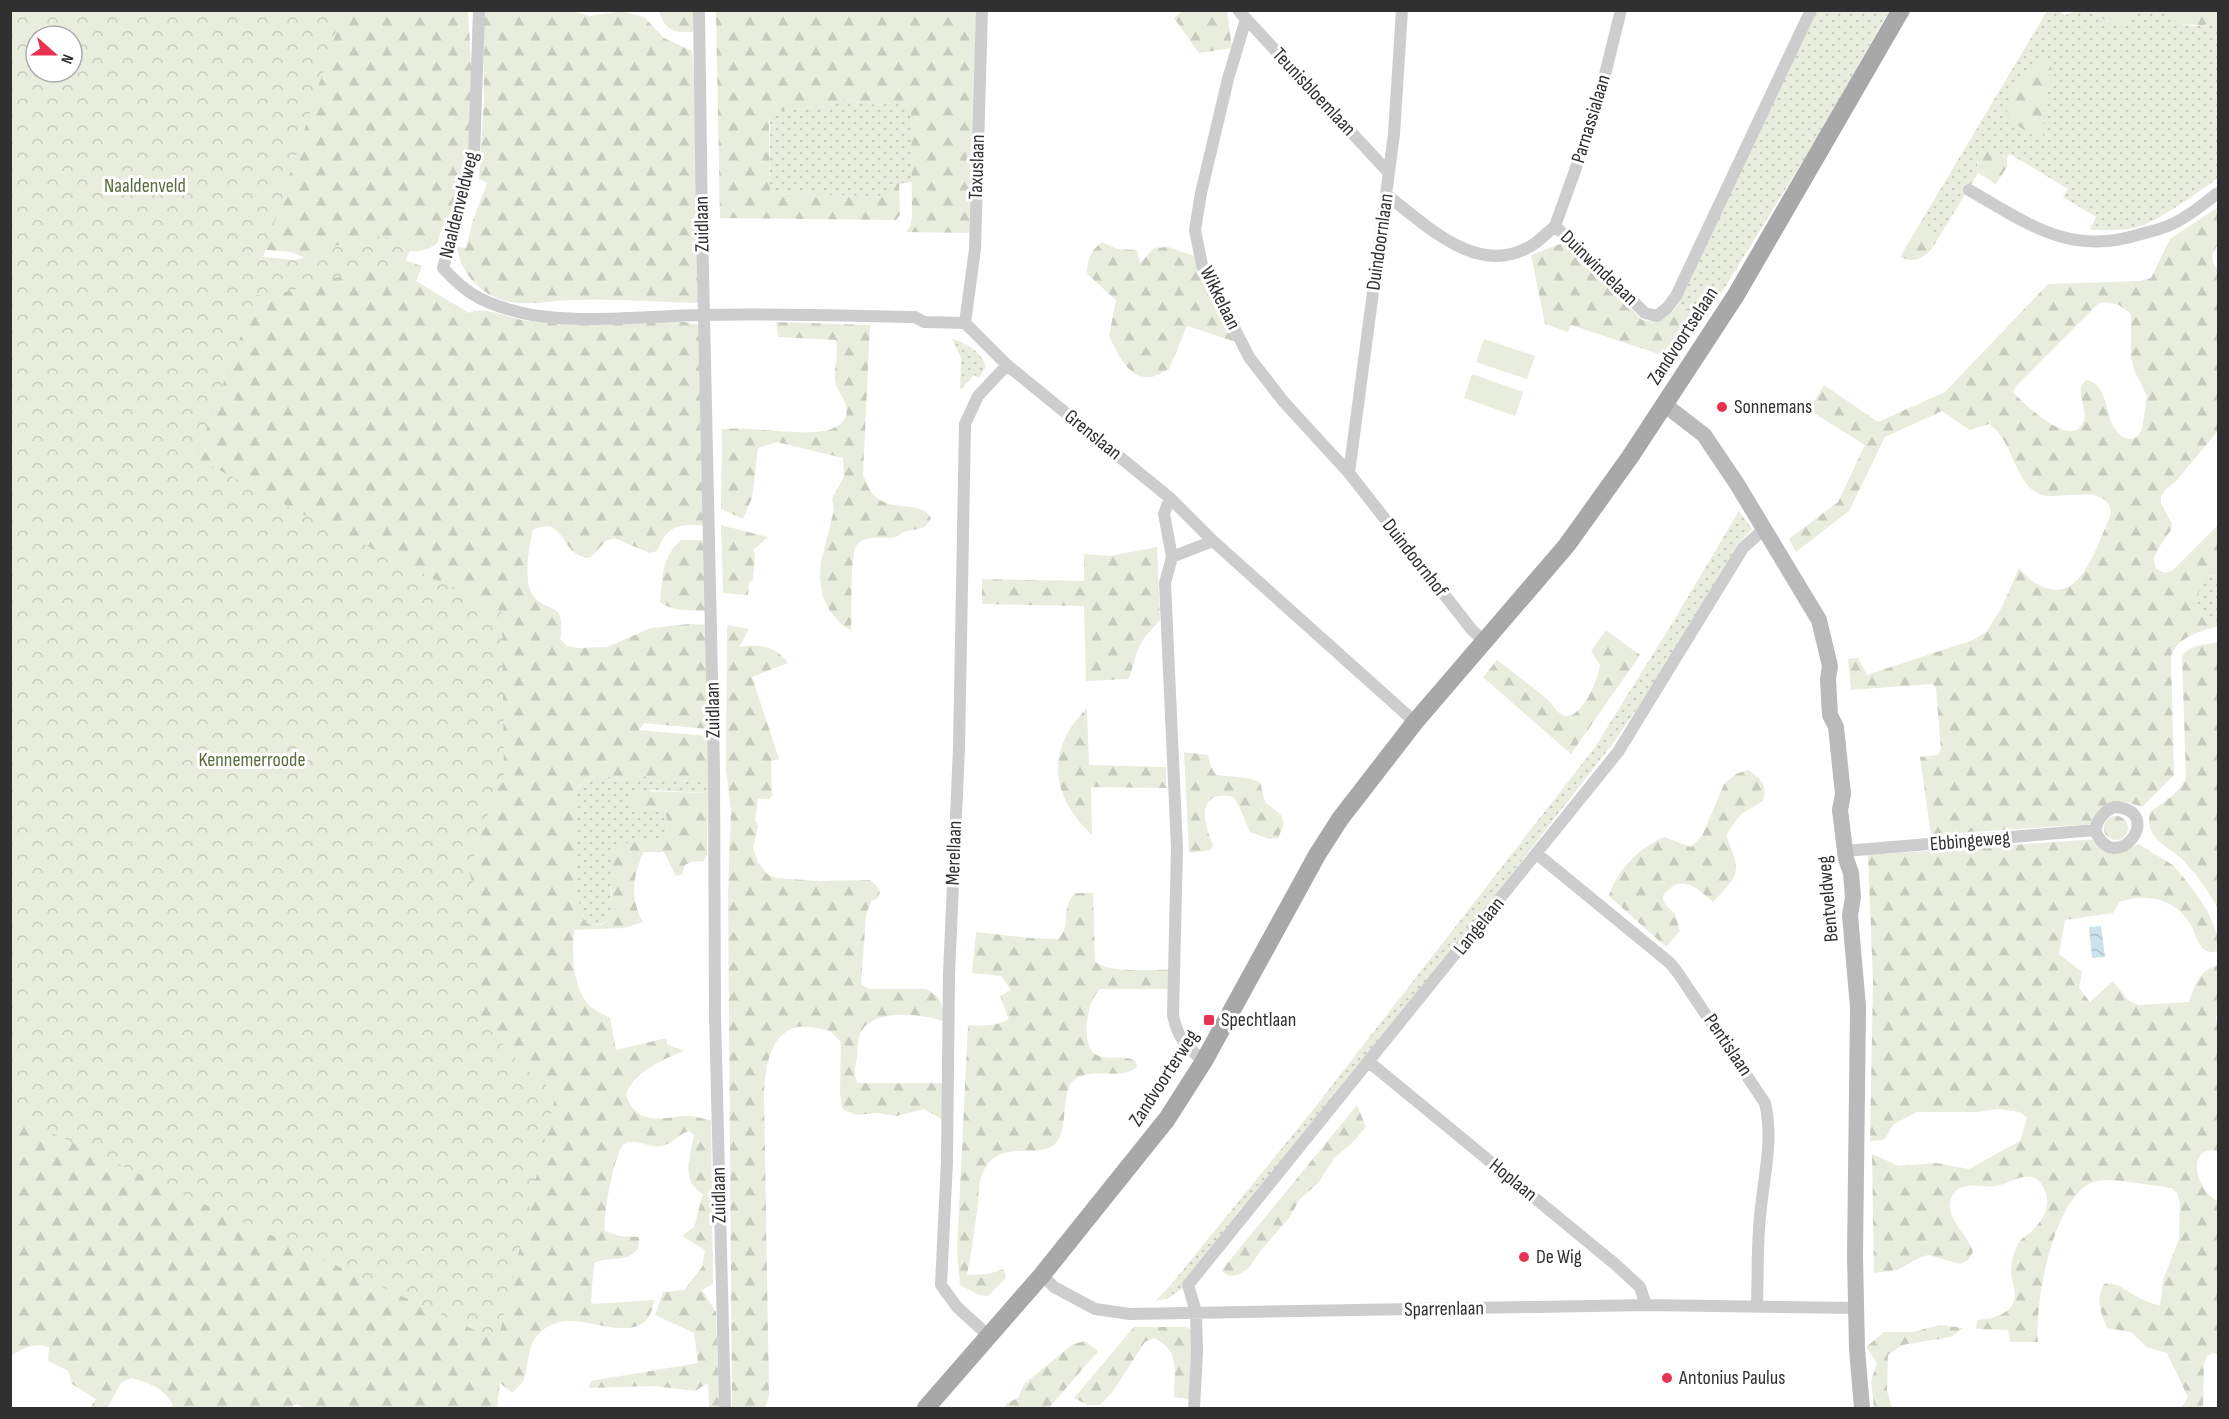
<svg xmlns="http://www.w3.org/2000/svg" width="2229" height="1419" font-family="'Sofia Sans Condensed',sans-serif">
  <defs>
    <pattern id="grass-dots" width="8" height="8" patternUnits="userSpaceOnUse" patternTransform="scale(1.5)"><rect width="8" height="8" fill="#e8edde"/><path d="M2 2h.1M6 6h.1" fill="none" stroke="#c7ccbf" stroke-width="1.8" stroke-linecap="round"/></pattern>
    <pattern id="forest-firs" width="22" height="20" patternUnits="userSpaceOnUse" patternTransform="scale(1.5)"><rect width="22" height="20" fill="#e8edde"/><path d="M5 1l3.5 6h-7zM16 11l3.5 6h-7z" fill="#c7ccbf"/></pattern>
    <pattern id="park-crowns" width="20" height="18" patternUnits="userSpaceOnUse" patternTransform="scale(1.5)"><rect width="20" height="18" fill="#e8edde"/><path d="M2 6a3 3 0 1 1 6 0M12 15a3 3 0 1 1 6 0" fill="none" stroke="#c7ccbf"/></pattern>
    <pattern id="water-waves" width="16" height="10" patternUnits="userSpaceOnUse" patternTransform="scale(1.5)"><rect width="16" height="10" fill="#cae3ed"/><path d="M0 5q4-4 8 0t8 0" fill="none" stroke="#aec3cc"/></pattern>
  </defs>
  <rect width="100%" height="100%" fill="#fff"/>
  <path fill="url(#grass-dots)" d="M2133 10 2172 11C2175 33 2203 25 2218 21V178C2198 192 2157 223 2134 228 2121 231 2107 230 2093 230L2090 229 2096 217 2063 197 2068 189 2010 154 2007 158 1996 151 1977 161 1978 173 1931 250C1932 239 1931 228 1922 220L2047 11H2058L2066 15C2084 6 2093 13 2108 22L2134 12Z
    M1817 11H1889L1820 133 1706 318 1678 305Z
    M844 99 878 105 900 102 911 109 912 182 891 185 886 197 770 193V115L783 110 828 106Z
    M952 339C965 342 983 353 986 367L979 378 974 375 960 390 961 358Z
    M1739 511 1752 529 1738 544 1677 651 1614 742 1404 1012 1180 1290 1169 1298 1155 1301 1169 1287 1312 1111 1595 747 1673 622Z
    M2218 575V622L2195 611 2203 576Z
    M643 776 698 782 710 777 708 793 650 790 649 809 665 808 668 828 660 841H631C625 854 617 866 612 880 607 894 620 913 603 923 597 926 591 925 585 922L577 897V789L587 778 610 777 624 780Z"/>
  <path fill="url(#forest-firs)" fill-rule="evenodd" d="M2133 10 2131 19C2116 30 2104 19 2090 11Z
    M266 11H468C472 83 481 161 443 227 440 231 440 235 439 239 434 251 416 252 406 251L311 260 291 252 257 249Z
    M483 11H572L590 16 622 11 644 17 664 38 692 51 696 101 699 303C656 302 613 298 570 300 547 301 525 307 502 300 478 292 460 271 457 247L466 248 473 220 487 183 479 179 484 101Z
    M659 11H693V32C673 33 665 30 659 11Z
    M716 11H977L971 233 906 232 911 224 912 217 911 109 900 102 878 105 844 99 828 106 783 110 770 115 769 123 770 193 885 197 891 185 899 183 900 215 896 220 720 218Z
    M1183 11H1227L1232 48 1199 53 1174 18Z
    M2172 11H2218V21L2203 25 2179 24 2173 17Z
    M2041 60 2051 66 2052 75 2044 108 2043 141C2017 125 1993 118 2017 85 2025 75 2030 66 2041 60Z
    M1988 150 1996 151 2007 158V167L1996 184 1978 173C1977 162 1977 156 1988 150Z
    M2218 207V244L2212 255 2214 265 2218 269V431L2176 481 2165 490 2161 497V503L2172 524 2171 530 2159 547 2154 558 2155 567C2161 573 2166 574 2173 570L2218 525V575L2203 576 2195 611 2218 622V626C2200 632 2178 636 2171 656L2174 775 2142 807C2114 797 2109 804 2092 824L1931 835 1920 757 1938 755 1941 750 1936 688 1932 684 1851 690 1848 659 1858 658 1867 675 1973 640 1986 632 2002 607 2019 568C2028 579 2036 585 2050 589 2084 598 2100 537 2111 514 2110 481 2057 502 2039 494 2014 482 2014 441 1989 424L1970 430 1942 411 1885 437 1849 511 1796 552 1789 539 1838 502 1865 445 1809 410 1824 385 1878 422 1945 392 2048 284 2139 281 2151 278 2170 239ZM2106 302 2119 305 2131 314V357L2134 370 2147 396 2142 430 2137 437 2130 439C2100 434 2115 385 2086 380 2073 392 2088 406 2084 420 2074 453 2023 403 2013 392L2016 386 2099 303Z
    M1922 220C1932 229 1932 237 1931 250 1920 260 1914 263 1900 257Z
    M1102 242 1117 249 1137 250 1140 263 1154 248 1168 247 1194 256 1236 342 1187 326 1169 369C1164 371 1157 376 1151 377 1128 380 1117 352 1109 336L1116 300 1087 274C1087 260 1091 250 1102 242Z
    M1565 242 1642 320C1659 323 1667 318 1678 305L1699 314 1674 353 1668 357 1571 325 1568 332 1545 324 1531 255Z
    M398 258 422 266 416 281 469 313C484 305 510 319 528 321H680L699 325 701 471 708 525C679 525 669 522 657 551L650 553 614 538 606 541 590 558C559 557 566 513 533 530 529 544 524 578 531 592 544 616 567 597 560 639L567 646 578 648 607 647 651 628 689 624 710 625 708 729 644 723 639 730 708 736 710 777 698 782 643 776 624 780 610 777 587 778 577 788V897L585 922C616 937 612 898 611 881 611 871 611 861 611 851L631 841H660L668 828 665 808 649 809 642 812 626 803 630 796 638 791 708 793 707 854 704 861 691 862 685 865 682 874 676 876 664 852H644C632 877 630 898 643 922L624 928 574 930C572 954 572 983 587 1003 591 1009 603 1014 610 1018L616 1050 667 1038V1044L684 1051C665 1058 632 1073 626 1095 637 1125 658 1119 682 1116 692 1115 702 1119 711 1120L713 1284 702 1290 716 1312 719 1408H709L708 1383 695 1391 654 1386 588 1388 591 1381 698 1363 694 1333 655 1315 663 1292 684 1290 702 1267 705 1250 682 1236 694 1227 703 1194C680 1181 690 1157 694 1135L689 1131C678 1134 673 1144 661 1146 649 1148 634 1137 624 1144 615 1150 602 1219 605 1231L620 1236 639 1237C642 1266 608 1255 594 1263L591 1302 593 1304 654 1300C647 1354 587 1312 556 1323 525 1335 531 1355 524 1379 522 1384 516 1389 512 1393L500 1383 497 1408H305L296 1404 290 1408H174C167 1390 149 1382 131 1378L121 1383 107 1408H90L96 1399 72 1384 68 1371 48 1361 49 1347C34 1342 23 1348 11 1356V289L262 267Z
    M776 322 870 325 863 474C877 523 916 494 931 518 923 533 917 527 904 532 900 533 899 536 896 537 883 540 865 533 856 546 850 555 852 616 851 631L841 624 830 611 822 595 820 578 821 562 834 510 832 498 844 477 843 458 777 442 758 448 752 498 743 519 721 509 722 429C753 426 801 437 829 430 837 427 843 424 846 416 850 401 837 394 835 381 834 367 839 354 836 340L778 337Z
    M721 525 768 537 753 550 755 554 753 579 749 583 748 595 723 593Z
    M681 540H708L709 611C693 610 673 612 660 602 663 576 661 558 681 540Z
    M1157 547 1160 620 1144 638 1137 652 1129 679 1086 681 1084 606 982 604V579L1084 581V554L1110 556Z
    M727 625 749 629 739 647C760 644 775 645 788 663L752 677 779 759 771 761 772 796 769 799H758L755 820 758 826 753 848 758 862 767 874 776 878 819 881 870 880 876 885 880 892 877 899 871 901 866 915 861 984 869 989H926L938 997 949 1023C927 1014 874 1007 861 1032 857 1039 858 1048 857 1056 856 1066 852 1074 858 1083H947L945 1121 924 1109 896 1116 878 1113 857 1115 844 1110 842 1107 840 1093 841 1045 840 1041 830 1031C820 1029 807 1025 797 1027 768 1034 765 1072 764 1095L769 1396 765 1408H732L728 894 731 811 726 769Z
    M1606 630 1640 655 1571 754 1483 677 1497 660C1514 673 1531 686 1548 700 1553 704 1556 711 1561 714 1580 726 1599 677 1600 665L1591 651Z
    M2218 642V909C2208 890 2197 875 2182 859 2172 850 2156 843 2151 830 2148 824 2149 818 2150 812 2163 803 2181 792 2186 777L2182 657C2189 644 2205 645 2218 642Z
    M1087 708 1089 765 1166 767V788L1091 787 1092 835C1050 795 1045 750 1087 708Z
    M1184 752 1208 755 1211 767 1216 775 1247 778 1260 782 1265 802 1281 815 1284 824 1278 838 1269 839 1250 832C1244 820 1242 808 1233 797 1196 789 1203 823 1213 845L1211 850 1189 853Z
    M1748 770C1761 778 1768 785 1763 801L1741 814 1726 835C1741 874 1741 872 1713 902 1700 891 1684 874 1668 890 1666 892 1663 894 1663 897 1663 905 1670 908 1674 913 1677 917 1678 926 1680 931L1666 947 1609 896C1617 870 1639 848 1664 837L1691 847 1702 836 1724 784 1736 774Z
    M2104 828a12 12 0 1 1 24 0a12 12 0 1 1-24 0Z
    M2098 839C2115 848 2120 855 2138 844L2173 865 2188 883 2207 910 2218 936V951C2213 952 2210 953 2205 950 2198 945 2195 933 2191 925 2177 899 2145 892 2119 902L2113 913 2065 920 2059 954 2082 972 2079 988 2090 1002 2113 981 2128 1000 2138 1005 2189 1002C2195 985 2199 970 2218 965V1008L2216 1018 2218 1029V1151C2186 1144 2194 1189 2218 1201V1354L2212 1353 2207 1356 2204 1363 2203 1408H2181L2188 1397 2167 1353 2147 1347 2131 1332 2107 1328C2101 1312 2095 1300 2104 1284 2116 1282 2122 1288 2132 1294 2140 1299 2151 1303 2160 1306L2163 1280 2179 1239 2180 1204 2177 1193 2171 1188C2154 1186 2112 1178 2097 1181 2054 1190 2034 1305 2038 1342H2010L2008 1330 1976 1329 1977 1320C1988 1319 2002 1317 2010 1308 2020 1297 2012 1285 2011 1273 2011 1264 2013 1254 2017 1246 2021 1237 2027 1236 2033 1230 2044 1219 2052 1204 2044 1189 2042 1183 2038 1179 2031 1177 2018 1175 2008 1184 1996 1186 1983 1188 1966 1181 1956 1191 1936 1212 1969 1234 1973 1252L1968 1260 1961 1264 1928 1255 1919 1258 1897 1270 1874 1273 1872 1154 1899 1166 1936 1163 1969 1169 2020 1141 2027 1118 2020 1112 1998 1109 1976 1112H1917L1894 1124 1884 1140 1870 1141 1873 981 1868 855Z
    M1075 893H1093L1095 961C1106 974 1155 969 1173 970V989H1101C1087 997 1080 1043 1095 1054 1107 1062 1125 1053 1136 1062L1137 1067C1121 1081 1094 1067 1075 1079 1060 1090 1069 1123 1058 1140 1044 1163 1004 1137 986 1167 976 1182 980 1196 977 1212 974 1233 971 1254 967 1275L988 1274 1004 1269 1006 1278 988 1296 979 1295 960 1285 957 1250 968 1025C982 1026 995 1027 1009 1019L1000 996 1011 990 1001 976 972 973 976 932 1030 938 1058 939C1073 924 1059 911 1075 893Z
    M1357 1105 1366 1127 1354 1141 1334 1158 1319 1182 1300 1199 1289 1218 1261 1250 1249 1268 1238 1275 1230 1276 1221 1271Z
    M1940 1325 1963 1328 1951 1337 1902 1345 1888 1355 1887 1391 1892 1408H1874L1871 1381 1877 1363 1866 1347 1884 1332H1913Z
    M1134 1327H1185L1192 1330 1189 1399 1174 1397C1174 1371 1181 1351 1154 1338L1145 1342 1113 1391 1100 1405H1088L1074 1398Z
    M1085 1341 1098 1351 1049 1408H1004L1007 1403 1018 1398 1024 1384 1073 1344Z"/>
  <path fill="url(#park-crowns)" fill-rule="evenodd" d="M11 10 343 11 263 257 296 260 369 234 414 243 399 273 374 267 279 294 256 295 196 458 297 511 502 613 504 781 496 790 469 871 482 914 479 1018 519 1063 556 1093 498 1341 11 1114ZM36 36H72V72H36Z"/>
  <path fill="#e8edde" d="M1484 339 1535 356 1527 379 1476 362Z
    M1472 374 1523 392 1515 416 1464 398Z"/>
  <path fill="url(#water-waves)" d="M2101 926 2105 957 2092 958 2089 927Z"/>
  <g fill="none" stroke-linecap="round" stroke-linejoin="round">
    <path stroke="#cdcdcd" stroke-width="12" d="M479 10 474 156 443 268C465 292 479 301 511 310 563 326 645 316 701 315 772 313 844 316 915 317L924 322 965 323 1007 365 1170 498 1213 541 1415 722
      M699 10 702 227 714 770 715 1016 725 1408
      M1238 10 1389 173
      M1246 19 1228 79 1201 193 1195 230 1202 265 1249 357 1283 401 1349 473 1472 630 1484 641
      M1969 190C2029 224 2070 257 2141 234 2151 231 2163 229 2172 224 2189 217 2204 203 2218 193
      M1387 195C1427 226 1480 280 1534 244 1541 239 1548 232 1555 226L1645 313 1657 316 1667 308 1676 296 1811 10
      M1555 226 1595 115 1621 10
      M965 323 975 249 982 10
      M1349 473 1394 134 1402 10
      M1170 498 1164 514 1172 557 1165 583 1177 848 1173 1015C1177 1037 1187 1048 1204 1061
      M1172 557 1213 541
      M2114 807C2168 810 2115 880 2095 830 2098 819 2103 812 2114 807Z
      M1845 851 2095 830
      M1537 854 1670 963 1678 973 1765 1103C1774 1140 1763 1180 1760 1217 1757 1246 1758 1276 1757 1305
      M1369 1062 1615 1264 1640 1287 1646 1305
      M1042 1275 1054 1287 1095 1309 1130 1314 1646 1305 1857 1308
      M989 1336 957 1307 941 1285 947 1161 949 974 959 748 965 424 978 396 1007 365
      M1194 1408 1197 1352 1196 1312 1188 1285 1618 752 1743 548 1764 529"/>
    <path stroke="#bababa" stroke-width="16" d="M1665 405 1704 435 1737 484 1819 620 1830 666 1828 679 1830 715 1836 727 1843 794 1840 810 1846 859 1851 873 1853 897 1850 915 1858 1007 1855 1256 1857 1349 1862 1408"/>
    <path stroke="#a8a8a8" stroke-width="18" d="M926 1408 1042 1275 1167 1119 1204 1061 1317 855 1340 819 1415 722 1567 545 1630 457 1736 295 1901 10"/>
  </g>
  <g fill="#e73352" stroke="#fff" stroke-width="2">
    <circle cx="1722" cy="407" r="6"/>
    <rect x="1203" y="1014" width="12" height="12" rx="3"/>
    <circle cx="1524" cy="1257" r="6"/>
    <circle cx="1667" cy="1378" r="6"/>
  </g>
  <g text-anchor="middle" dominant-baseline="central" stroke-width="6" stroke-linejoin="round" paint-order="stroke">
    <g font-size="20" fill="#303030" stroke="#fff">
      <text transform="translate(1314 92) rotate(47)">Teunisbloemlaan</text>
      <text transform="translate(1591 119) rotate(-73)">Parnassialaan</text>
      <text transform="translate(977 167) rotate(-88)">Taxuslaan</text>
      <text transform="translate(459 205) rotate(-76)">Naaldenveldweg</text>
      <text transform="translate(702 224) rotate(-91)">Zuidlaan</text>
      <text transform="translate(1380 242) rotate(-82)">Duindoornlaan</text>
      <text transform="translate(1599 268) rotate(44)">Duinwindelaan</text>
      <text transform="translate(1220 298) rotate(64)">Wikkelaan</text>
      <text transform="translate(1683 336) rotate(-57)">Zandvoortselaan</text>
      <text transform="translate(1093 435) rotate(39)">Grenslaan</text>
      <text transform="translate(1415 558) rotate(52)">Duindoornhof</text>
      <text transform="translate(713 710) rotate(-91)">Zuidlaan</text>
      <text transform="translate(1970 841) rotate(-5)">Ebbingeweg</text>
      <text transform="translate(954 853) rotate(-88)">Merellaan</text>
      <text transform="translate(1828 899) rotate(-95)">Bentveldweg</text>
      <text transform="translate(1479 926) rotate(-51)">Langelaan</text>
      <text transform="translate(1728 1045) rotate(56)">Pentislaan</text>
      <text transform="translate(1164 1078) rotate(-57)">Zandvoorterweg</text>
      <text transform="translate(1513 1180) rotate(39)">Hoplaan</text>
      <text transform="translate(719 1195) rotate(-91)">Zuidlaan</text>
      <text transform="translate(1444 1309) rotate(-1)">Sparrenlaan</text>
    </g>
    <g font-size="20" fill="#586d3d" stroke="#fff">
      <text x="145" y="186">Naaldenveld</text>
      <text x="252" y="760">Kennemerroode</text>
    </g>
    <g font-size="20" fill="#303030" stroke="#fff" text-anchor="start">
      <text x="1734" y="407">Sonnemans</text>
      <text x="1221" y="1020">Spechtlaan</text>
      <text x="1536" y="1257">De Wig</text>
      <text x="1679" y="1378">Antonius Paulus</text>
    </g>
  </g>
  <rect width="2229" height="1419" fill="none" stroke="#303030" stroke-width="24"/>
  <g transform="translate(54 54) rotate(111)"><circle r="28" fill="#ffffff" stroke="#acacac" stroke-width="1.5"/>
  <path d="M0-4.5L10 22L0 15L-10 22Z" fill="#e73352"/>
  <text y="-9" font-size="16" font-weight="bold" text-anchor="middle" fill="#303030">N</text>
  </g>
</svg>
